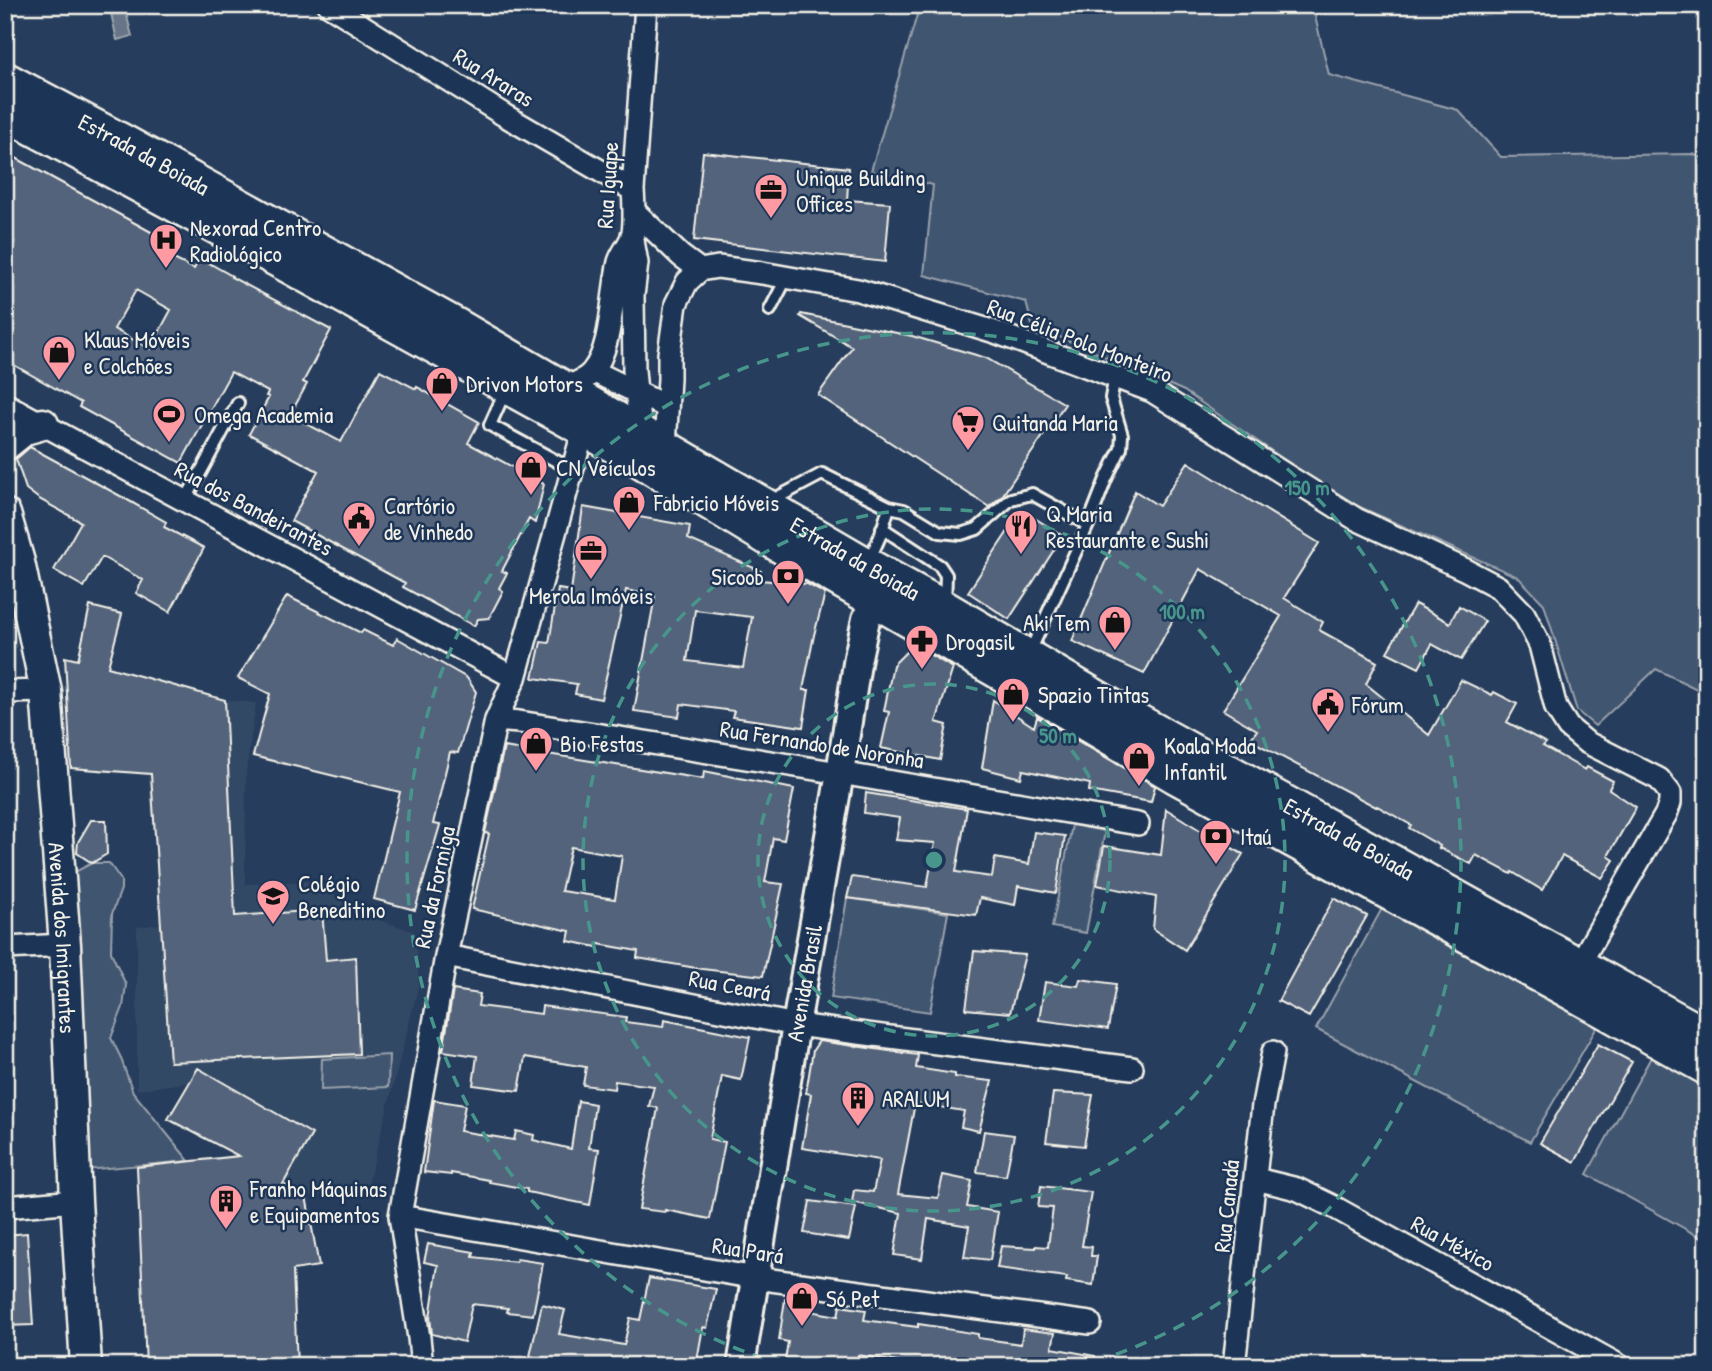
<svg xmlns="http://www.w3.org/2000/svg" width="1712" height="1371" font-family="'Patrick Hand',sans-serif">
  <rect width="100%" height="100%" fill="#263d5d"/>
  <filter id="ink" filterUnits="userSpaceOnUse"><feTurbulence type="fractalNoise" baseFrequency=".0143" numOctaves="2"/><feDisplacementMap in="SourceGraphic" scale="14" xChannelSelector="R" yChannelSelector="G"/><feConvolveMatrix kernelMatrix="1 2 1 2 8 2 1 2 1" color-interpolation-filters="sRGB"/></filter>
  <g filter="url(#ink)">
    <path fill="#334966" d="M65 657 225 700 256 703 246 772 245 884 313 881 364 915 415 932 419 984 366 1192 306 1196 168 1119 189 1082 137 1090V927L162 924 148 774 71 768Z"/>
    <path fill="#40546f" stroke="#9aa2ac" stroke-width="2" d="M920 5H1272L1313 8 1329 75 1458 110 1501 157 1693 154 1707 160V694L1656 669 1595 726 1577 711 1544 604 1518 577 1342 499 1184 391 1032 325 1026 302 924 275 933 185 871 171Z
      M1072 825 1105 831 1086 933 1052 927Z
      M92 863H109L121 880V889L112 914 111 952 126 985 123 1007 111 1038 120 1056 133 1092 189 1161 85 1170 71 874Z
      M847 898 948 913 930 1012 831 998Z
      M1385 903 1600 1022 1530 1142 1316 1029Z
      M1655 1050 1707 1080V1241L1587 1174Z
      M389 1055 388 1087 321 1090 322 1059Z"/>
    <path fill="#677588" stroke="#9fa7ae" stroke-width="2" d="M124 5 132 36 117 40 110 9Z"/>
    <path fill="#52647b" stroke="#f4f1e8" stroke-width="2" fill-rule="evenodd" d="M5 152 164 239 157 251 194 269 200 258 232 276 231 277 331 330 303 382 307 384 290 415 341 442 380 370 416 389 417 387 479 422 468 443 544 484 535 523 529 519 502 571 507 573 499 588 503 591 489 618 478 619 474 626 403 587 405 583 291 521 318 471 249 434 269 397 266 396 268 392 231 372 181 463 79 407 81 403 5 360V258L14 242 5 238ZM136 290 171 310 150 349 114 329Z
      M703 152 849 168 847 200 890 203 885 262 694 240Z
      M801 314 912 336 986 358 1065 404 1002 496 989 507 818 395 852 347 800 316Z
      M30 447 124 498 166 522 164 527 204 548 170 612 136 593 143 580 102 557 84 587 54 570 81 522 39 499 26 489 16 459Z
      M1188 462 1319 543 1284 598 1323 622 1319 630 1377 662 1366 684 1429 735 1461 680 1492 695 1494 692 1517 704 1507 722 1546 743 1543 746 1585 770 1587 767 1613 781 1609 789 1636 807 1608 856 1614 860 1602 878 1562 856 1542 890 1512 872 1511 874 1476 855 1471 864 1439 848 1440 846 1409 828 1411 825 1377 806 1376 807 1250 740 1257 730 1223 710 1281 616 1200 569 1144 674 1072 641 1135 491 1159 506Z
      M583 507 690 526 688 539 761 571 760 580 807 584 825 594 814 635 803 690H809L803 727 732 717 734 711 681 704 679 717 634 711 655 596 626 590 601 699 575 694 577 684 533 678 541 642 549 643 558 589 571 591ZM695 610 752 617 743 668 687 661Z
      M1022 510 1063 536 1009 619 968 592Z
      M287 596 361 633 363 630 393 645 397 638 467 678 476 692 458 753 450 752 433 824 440 825 415 910 374 899 400 792 253 756 270 694 238 678Z
      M1415 604 1450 623 1459 606 1485 621 1461 660 1432 644 1419 668 1387 652Z
      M90 606 122 614 108 667 225 700 235 916 322 910 326 960 356 957 359 1054 170 1062 151 774 71 768 65 657 78 660Z
      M913 645 953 668 936 722 947 725 940 760 881 748 889 712 884 711 893 665Z
      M993 700 1034 727 1037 717 1155 786 1151 802 1089 791 1090 784 1023 770 1021 778 982 768Z
      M504 747 703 779 704 771 794 789 784 840 773 838 765 882 783 884 763 976 702 969 637 958 638 951 598 944 597 947 568 941 570 931 472 909 489 834 485 833ZM571 847 622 856 615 899 561 891Z
      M866 793 967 809 956 872 992 877 995 858 1029 864 1034 832 1065 836 1056 893 1018 886 1015 905 980 898 976 915 847 898 852 877 927 887 935 843 896 840 900 818 864 813Z
      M1166 809 1208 835 1243 854 1185 950 1153 929 1156 897 1097 885 1104 846 1161 855Z
      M91 820H106L107 854 92 863 77 853 78 842Z
      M1334 898 1367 916 1309 1017 1278 1001Z
      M974 951 1025 955 1010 1013 966 1009Z
      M1080 979 1116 984 1108 1029 1039 1020 1045 982 1078 986Z
      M453 990 480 994 478 1006 541 1014 542 1006 626 1017 625 1022 663 1027 664 1020 750 1037 741 1080 722 1076 710 1139 725 1142 710 1219 665 1210V1212L639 1209 658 1108 649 1106 654 1086 615 1081 614 1089 583 1085 586 1067 525 1057 519 1091 473 1085 477 1056 443 1051Z
      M819 1041 918 1055 916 1068 955 1074V1077L992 1081 979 1131 961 1127 964 1111 915 1103 898 1194 938 1198 943 1175 972 1181 967 1207 998 1212 990 1260 964 1257 969 1226 928 1219 922 1259 894 1255 901 1213 852 1202 854 1190 873 1192 880 1160 802 1148 811 1094 806 1093 813 1050Z
      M1598 1044 1632 1062 1575 1162 1540 1143Z
      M198 1068 312 1134 283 1184 306 1196 319 1266 293 1270 297 1366H146L137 1167 239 1156 168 1119Z
      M1053 1093 1093 1095 1084 1146 1046 1142Z
      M434 1100 465 1105 460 1131 514 1140 516 1131 534 1135 533 1140 571 1149 578 1101 595 1104 589 1148 599 1149 590 1205 527 1192V1189L489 1182V1180L451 1173V1175L424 1172Z
      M984 1131 1014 1135 1006 1176 977 1172Z
      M1041 1186 1091 1192 1082 1246 1092 1247 1091 1256H1097L1093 1285 1066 1281 1067 1277 997 1268 1001 1246 1036 1248V1246L1048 1247 1053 1208 1038 1207Z
      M810 1201 856 1207 849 1240 804 1233Z
      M27 1233 33 1325 5 1326V1235Z
      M428 1244 474 1252 473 1257 516 1262 517 1259 543 1263 533 1315 507 1312 508 1308 472 1304 464 1342 432 1334 430 1317 438 1265 424 1262Z
      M649 1278 716 1289 707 1328 703 1327 696 1366H580L530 1356 542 1304 565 1310 559 1334 624 1345 630 1318 640 1320Z
      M785 1299 804 1300V1310L838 1316 840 1306 866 1310 864 1320 918 1327V1324L946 1328V1329L978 1334V1338L1021 1344 1023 1329 1055 1333 1052 1348 1095 1356 1094 1366H919L858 1355 857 1366H784L788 1342 779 1340Z"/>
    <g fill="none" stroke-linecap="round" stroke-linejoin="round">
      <defs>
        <path id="service" d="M770 310 787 277
          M506 389 490 425 573 470
          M185 501 238 403
          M769 502 822 474 889 507 904 510 940 532 961 534 977 529 1011 499 1032 494 1088 525
          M882 528 940 566 946 575 945 604
          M868 563 881 534 889 507
          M1029 654 1088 525 1106 479 1121 448 1122 435 1111 398 1115 376"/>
        <path id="minor" d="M329 5 504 115 633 190
          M634 211 681 256 700 270
          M632 235 637 263 633 296 634 370 636 392 642 434
          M593 371 667 407
          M564 388C574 384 585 381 592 372 613 347 611 294 619 262 622 252 631 243 633 233 635 219 634 204 633 190L646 5
          M5 404 515 678
          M665 446 669 379V354L676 304 687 282 700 270 718 267 762 273 858 290 995 332 1152 391 1356 519 1466 570 1498 587 1524 614 1540 645 1556 708 1568 727 1586 742 1659 779 1670 793V803L1666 814 1573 975
          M5 692 46 691
          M496 720 519 722 840 773 1138 824
          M5 948 65 945
          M446 956 796 1025 1132 1068
          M1256 1179 1297 1189 1332 1206 1620 1366
          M5 1207 76 1201
          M400 1216 756 1278 1090 1323
          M422 1366 419 1338 400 1216 446 956 496 720 515 678 584 428
          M1234 1366 1263 1105 1273 1052"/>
        <g id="tertiary">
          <path id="s1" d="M741 1366 796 1025 840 773 858 657 866 619 884 584"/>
        </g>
        <g id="secondary">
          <path d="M5 445 25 429 43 424"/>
          <path id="s2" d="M5 514 19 562 46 691 65 945 76 1201 86 1366"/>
        </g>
        <g id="primary">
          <path id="s3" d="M5 79 126 143 461 328 867 565 945 608 1127 715 1707 1036"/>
          <path d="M5 113 285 264 631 455 787 550 1025 687 1175 776 1565 989 1707 1068"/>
        </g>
      </defs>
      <use href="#service" stroke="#f4f1e8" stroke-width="16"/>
      <use href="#minor" stroke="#f4f1e8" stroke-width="26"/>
      <use href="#tertiary" stroke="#f4f1e8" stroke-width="32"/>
      <use href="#secondary" stroke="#f4f1e8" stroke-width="35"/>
      <use href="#primary" stroke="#f4f1e8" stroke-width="38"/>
      <use href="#service" stroke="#1d3557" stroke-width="10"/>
      <use href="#minor" stroke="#1d3557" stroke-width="21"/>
      <use href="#tertiary" stroke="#1d3557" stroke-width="26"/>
      <use href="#secondary" stroke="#1d3557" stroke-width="30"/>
      <use href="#primary" stroke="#1d3557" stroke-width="33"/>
    </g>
  </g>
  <g fill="none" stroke="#48958c" stroke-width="3.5" stroke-dasharray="12 9">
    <circle cx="934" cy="860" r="176"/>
    <circle cx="934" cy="860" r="351"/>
    <path d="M784 1365A527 527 0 1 1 1084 1365"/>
  </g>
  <defs>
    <symbol id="office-pin" viewBox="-11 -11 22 30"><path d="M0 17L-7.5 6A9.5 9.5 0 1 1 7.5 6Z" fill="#ff9aa2" stroke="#1d3557"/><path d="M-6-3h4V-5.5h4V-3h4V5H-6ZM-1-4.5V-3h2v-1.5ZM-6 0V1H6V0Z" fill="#111"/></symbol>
    <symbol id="hospital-pin" viewBox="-11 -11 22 30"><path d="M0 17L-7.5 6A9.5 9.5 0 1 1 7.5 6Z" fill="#ff9aa2" stroke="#1d3557"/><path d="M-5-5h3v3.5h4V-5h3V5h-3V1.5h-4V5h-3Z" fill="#111"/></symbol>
    <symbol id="shop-pin" viewBox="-11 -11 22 30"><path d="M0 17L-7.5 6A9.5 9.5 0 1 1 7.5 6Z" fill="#ff9aa2" stroke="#1d3557"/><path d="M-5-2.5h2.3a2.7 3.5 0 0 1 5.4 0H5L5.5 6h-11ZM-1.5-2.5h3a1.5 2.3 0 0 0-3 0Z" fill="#111"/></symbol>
    <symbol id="stadium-pin" viewBox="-11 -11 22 30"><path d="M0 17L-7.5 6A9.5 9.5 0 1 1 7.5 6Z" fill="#ff9aa2" stroke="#1d3557"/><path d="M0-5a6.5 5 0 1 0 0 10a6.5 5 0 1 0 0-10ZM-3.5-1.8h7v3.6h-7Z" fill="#111"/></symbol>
    <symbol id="supermarket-pin" viewBox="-11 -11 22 30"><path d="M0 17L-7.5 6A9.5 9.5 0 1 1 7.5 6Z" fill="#ff9aa2" stroke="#1d3557"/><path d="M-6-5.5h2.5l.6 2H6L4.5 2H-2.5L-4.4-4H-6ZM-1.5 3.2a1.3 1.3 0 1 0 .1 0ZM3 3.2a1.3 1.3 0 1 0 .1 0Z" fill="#111"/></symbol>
    <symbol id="civic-pin" viewBox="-11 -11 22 30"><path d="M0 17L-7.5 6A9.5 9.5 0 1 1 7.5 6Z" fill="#ff9aa2" stroke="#1d3557"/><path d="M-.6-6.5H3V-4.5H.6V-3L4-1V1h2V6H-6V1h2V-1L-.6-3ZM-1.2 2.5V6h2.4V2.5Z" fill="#111"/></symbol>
    <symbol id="restaurant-pin" viewBox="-11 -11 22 30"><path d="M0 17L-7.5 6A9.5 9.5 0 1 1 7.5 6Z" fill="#ff9aa2" stroke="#1d3557"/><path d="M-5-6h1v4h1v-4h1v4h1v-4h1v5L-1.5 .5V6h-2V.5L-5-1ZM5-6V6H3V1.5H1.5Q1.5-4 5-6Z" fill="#111"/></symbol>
    <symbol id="bank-pin" viewBox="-11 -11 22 30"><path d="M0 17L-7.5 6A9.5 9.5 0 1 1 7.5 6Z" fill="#ff9aa2" stroke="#1d3557"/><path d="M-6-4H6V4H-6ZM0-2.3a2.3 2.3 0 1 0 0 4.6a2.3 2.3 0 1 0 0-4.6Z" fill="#111"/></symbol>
    <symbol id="pharmacy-pin" viewBox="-11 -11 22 30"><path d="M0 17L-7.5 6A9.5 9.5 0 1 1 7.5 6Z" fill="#ff9aa2" stroke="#1d3557"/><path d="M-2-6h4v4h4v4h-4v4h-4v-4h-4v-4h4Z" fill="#111"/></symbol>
    <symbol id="school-pin" viewBox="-11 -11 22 30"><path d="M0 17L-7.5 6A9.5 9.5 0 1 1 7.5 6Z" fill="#ff9aa2" stroke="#1d3557"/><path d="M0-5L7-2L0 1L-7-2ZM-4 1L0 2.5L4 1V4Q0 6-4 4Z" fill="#111"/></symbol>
    <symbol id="building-pin" viewBox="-11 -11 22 30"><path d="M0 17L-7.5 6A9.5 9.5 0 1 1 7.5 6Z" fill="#ff9aa2" stroke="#1d3557"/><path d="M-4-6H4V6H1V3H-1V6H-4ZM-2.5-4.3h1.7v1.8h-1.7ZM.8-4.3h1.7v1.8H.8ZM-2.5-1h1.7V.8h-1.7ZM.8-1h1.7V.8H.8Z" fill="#111"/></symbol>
  </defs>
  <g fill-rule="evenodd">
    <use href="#office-pin" x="752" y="171" width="38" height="52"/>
    <use href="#hospital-pin" x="147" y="221" width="38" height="52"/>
    <use href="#shop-pin" x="40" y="333" width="38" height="52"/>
    <use href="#shop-pin" x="423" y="364" width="38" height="52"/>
    <use href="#stadium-pin" x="150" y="395" width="38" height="52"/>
    <use href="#supermarket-pin" x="949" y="403" width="38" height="52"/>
    <use href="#shop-pin" x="512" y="448" width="38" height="52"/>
    <use href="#shop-pin" x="610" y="483" width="38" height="52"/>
    <use href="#civic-pin" x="340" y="499" width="38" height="52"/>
    <use href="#restaurant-pin" x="1002" y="507" width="38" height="52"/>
    <use href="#office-pin" x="572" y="532" width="38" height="52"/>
    <use href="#bank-pin" x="769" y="557" width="38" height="52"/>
    <use href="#shop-pin" x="1096" y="603" width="38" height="52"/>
    <use href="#pharmacy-pin" x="903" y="622" width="38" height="52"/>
    <use href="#shop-pin" x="994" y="675" width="38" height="52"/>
    <use href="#civic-pin" x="1309" y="685" width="38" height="52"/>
    <use href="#shop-pin" x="517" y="724" width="38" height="52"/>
    <use href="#shop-pin" x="1120" y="739" width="38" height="52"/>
    <use href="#bank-pin" x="1197" y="817" width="38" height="52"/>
    <use href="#school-pin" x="254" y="877" width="38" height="52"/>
    <use href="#building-pin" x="839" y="1079" width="38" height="52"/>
    <use href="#building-pin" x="207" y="1182" width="38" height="52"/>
    <use href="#shop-pin" x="783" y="1279" width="38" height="52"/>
  </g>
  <g text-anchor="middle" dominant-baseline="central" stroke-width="5" stroke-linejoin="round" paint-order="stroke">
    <g font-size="23" fill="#f4f1e8" stroke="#1d3557">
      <text transform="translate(494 77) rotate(32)">Rua Araras</text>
      <text stroke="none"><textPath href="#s3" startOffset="158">Estrada da Boiada</textPath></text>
      <text transform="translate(607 185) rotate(-86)">Rua Iguape</text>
      <text transform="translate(1080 340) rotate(21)">Rua Célia Polo Monteiro</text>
      <text transform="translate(254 508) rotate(28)">Rua dos Bandeirantes</text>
      <text stroke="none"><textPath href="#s3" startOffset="976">Estrada da Boiada</textPath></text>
      <text transform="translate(822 744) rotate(9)">Rua Fernando de Noronha</text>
      <text stroke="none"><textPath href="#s3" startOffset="1544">Estrada da Boiada</textPath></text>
      <text transform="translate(434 887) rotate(-78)">Rua da Formiga</text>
      <text stroke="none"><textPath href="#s2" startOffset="429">Avenida dos Imigrantes</textPath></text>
      <text stroke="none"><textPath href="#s1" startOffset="388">Avenida Brasil</textPath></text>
      <text transform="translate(730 985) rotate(11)">Rua Ceará</text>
      <text transform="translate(1226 1206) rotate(-84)">Rua Canadá</text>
      <text transform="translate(1453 1243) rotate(29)">Rua México</text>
      <text transform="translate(748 1250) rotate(9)">Rua Pará</text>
    </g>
    <g font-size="23" fill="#f4f1e8" stroke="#1d3557" text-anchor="start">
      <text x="796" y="177">Unique Building<tspan x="796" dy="26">Offices</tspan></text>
      <text x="190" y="227">Nexorad Centro<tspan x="190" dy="26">Radiológico</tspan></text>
      <text x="84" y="339">Klaus Móveis<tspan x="84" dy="26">e Colchões</tspan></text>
      <text x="466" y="383">Drivon Motors</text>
      <text x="194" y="414">Omega Academia</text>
      <text x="992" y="422">Quitanda Maria</text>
      <text x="556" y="467">CN Veículos</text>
      <text x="654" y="502">Fabricio Móveis</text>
      <text x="384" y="505">Cartório<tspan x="384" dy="26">de Vinhedo</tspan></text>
      <text x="1046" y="513">Q Maria<tspan x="1046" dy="26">Restaurante e Sushi</tspan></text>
      <text x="764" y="576" text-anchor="end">Sicoob</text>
      <text x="591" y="595" text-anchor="middle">Merola Imóveis</text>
      <text x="1090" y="622" text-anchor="end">Aki Tem</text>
      <text x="946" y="641">Drogasil</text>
      <text x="1038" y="694">Spazio Tintas</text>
      <text x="1352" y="704">Fórum</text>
      <text x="560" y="743">Bio Festas</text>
      <text x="1164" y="745">Koala Moda<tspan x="1164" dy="26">Infantil</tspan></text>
      <text x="1240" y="836">Itaú</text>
      <text x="298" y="883">Colégio<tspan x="298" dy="26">Beneditino</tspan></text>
      <text x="882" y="1098">ARALUM</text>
      <text x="250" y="1188">Franho Máquinas<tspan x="250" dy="26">e Equipamentos</tspan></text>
      <text x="826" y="1298">Só Pet</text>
    </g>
  </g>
  <circle cx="934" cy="860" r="10" fill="#48958c" stroke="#1d3557" stroke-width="3.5"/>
  <g font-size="21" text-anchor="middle" font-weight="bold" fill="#48958c" stroke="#1d3557" stroke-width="5" stroke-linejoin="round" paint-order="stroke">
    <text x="1307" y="495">150 m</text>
    <text x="1182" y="619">100 m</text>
    <text x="1058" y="743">50 m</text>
  </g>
  <rect width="1712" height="1371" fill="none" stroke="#1d3557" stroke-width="28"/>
  <rect x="14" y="14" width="1684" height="1343" fill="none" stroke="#f4f1e8" stroke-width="2.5" filter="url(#ink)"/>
</svg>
